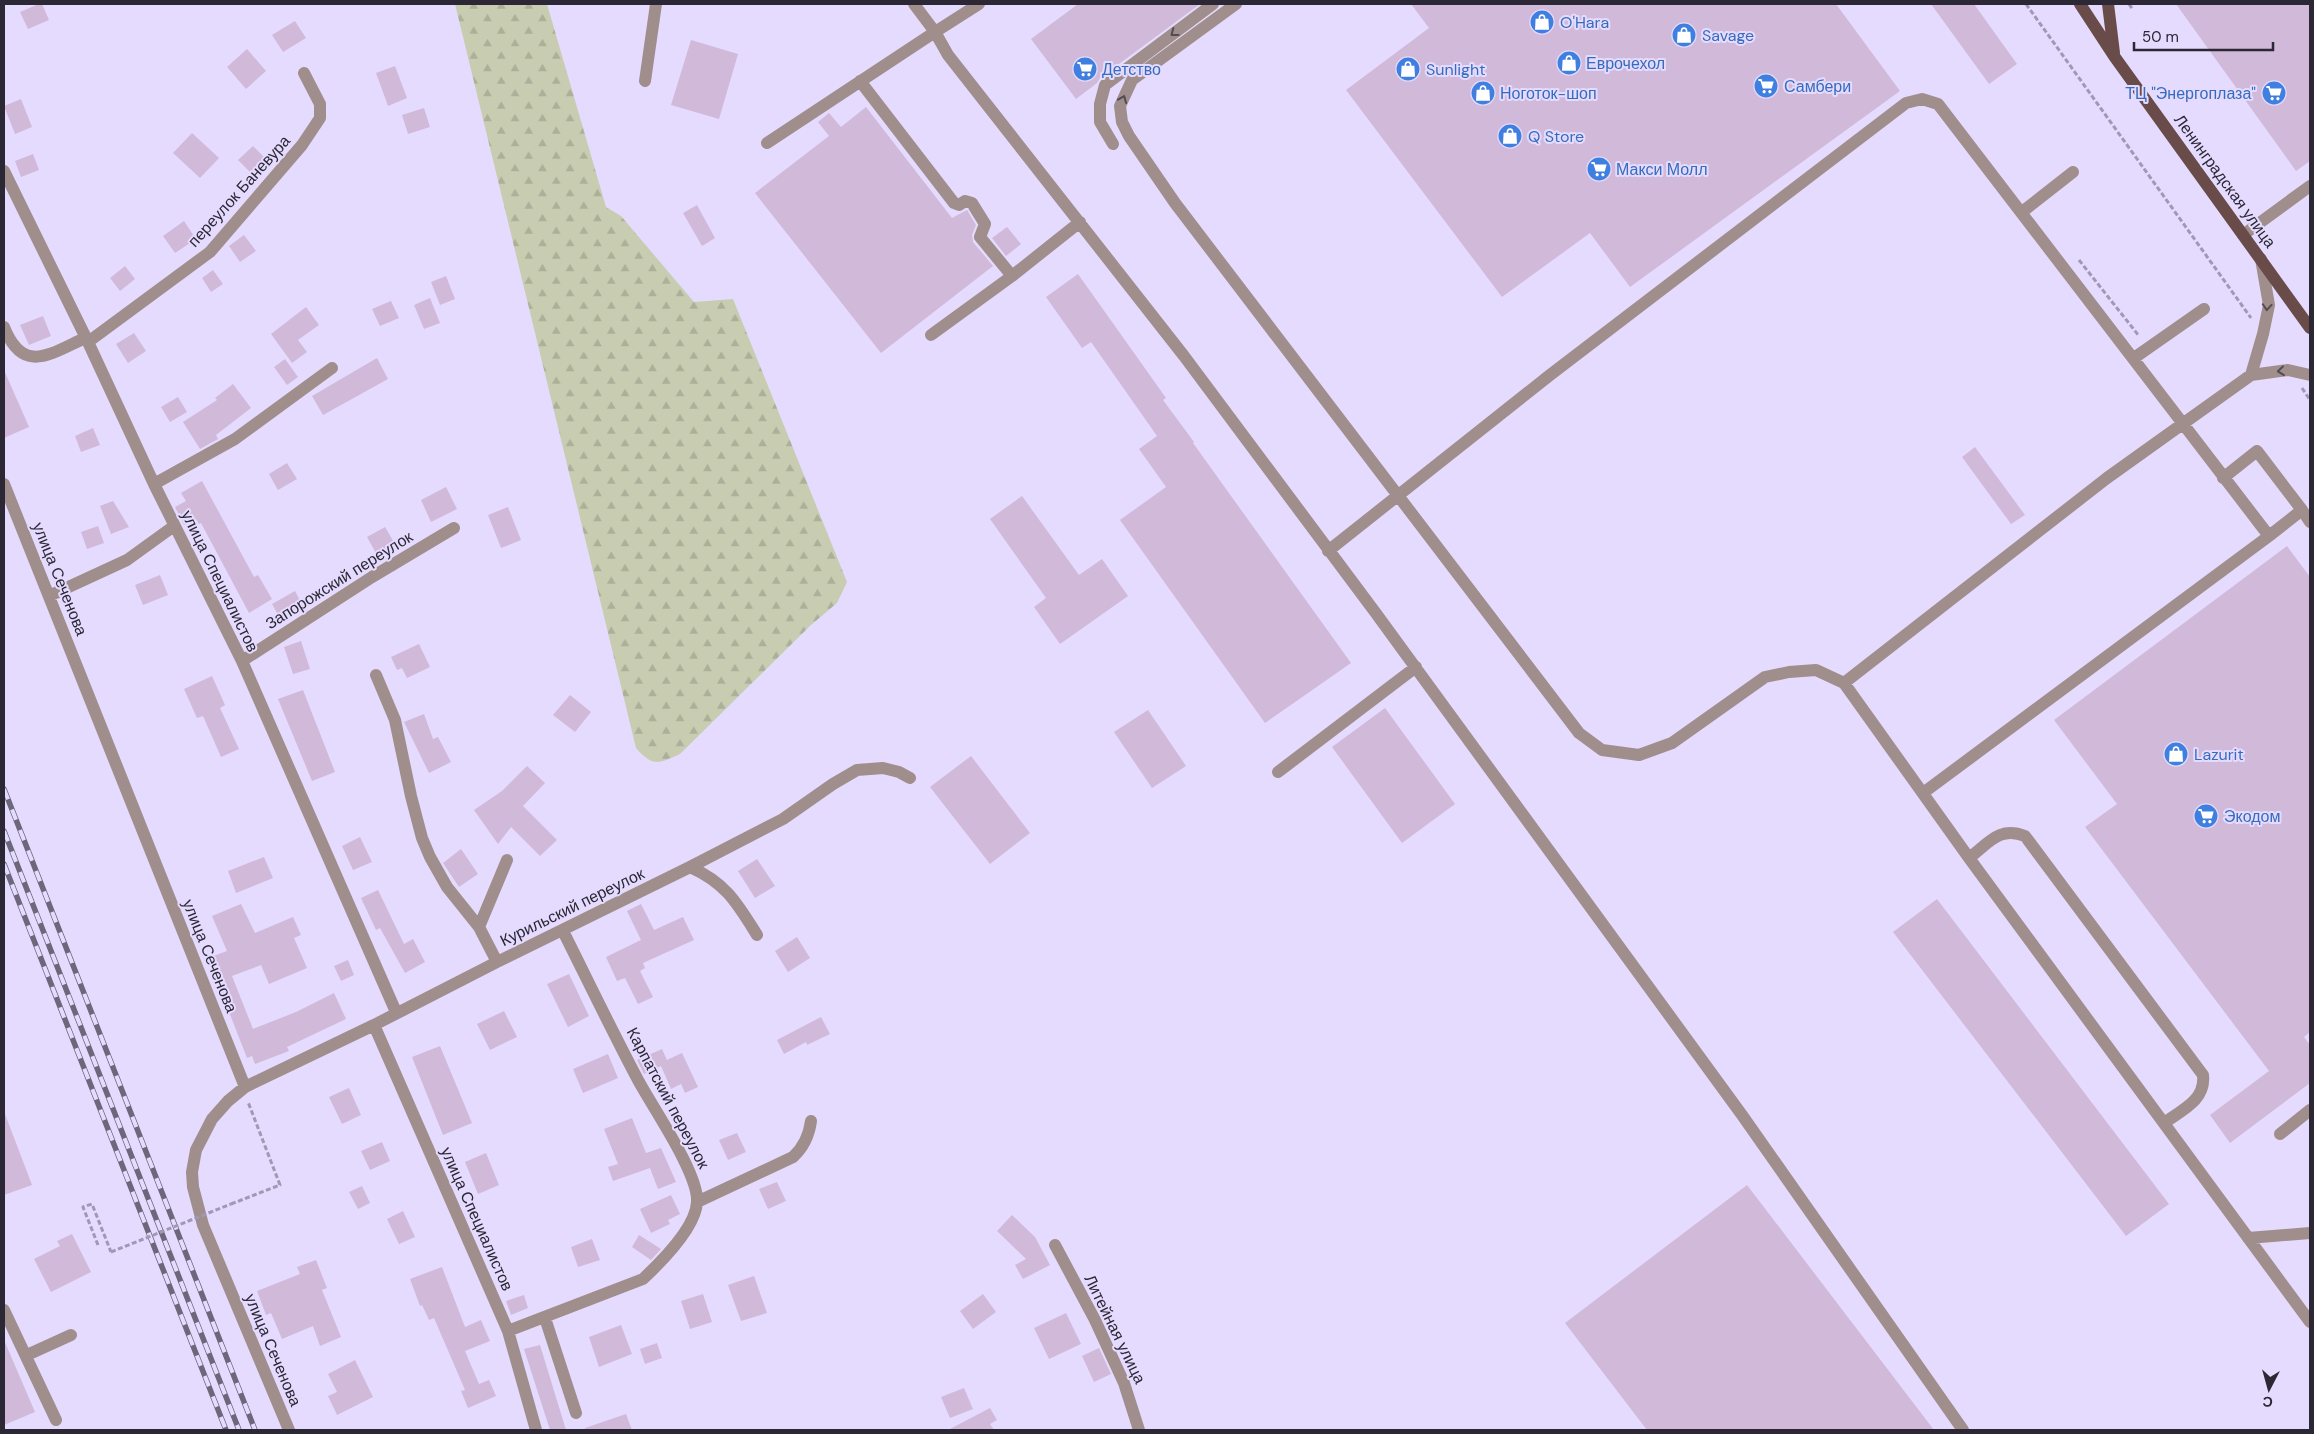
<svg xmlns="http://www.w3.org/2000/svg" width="2314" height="1434" font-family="'DM Sans',sans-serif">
  <defs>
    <pattern id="forest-firs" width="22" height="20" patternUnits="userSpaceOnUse" patternTransform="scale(1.25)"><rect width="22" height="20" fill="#c8cdb1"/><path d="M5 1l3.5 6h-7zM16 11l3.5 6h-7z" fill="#acb099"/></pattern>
  </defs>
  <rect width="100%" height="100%" fill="#e5dbfe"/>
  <path fill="url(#forest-firs)" d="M455 4H547L606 207 621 216 694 302 733 299 847 582 837 603 811 625 680 754C658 764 653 767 636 748Z"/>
  <path fill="#d1b9da" d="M39 4H42L49 20 28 29 20 12Z
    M1078 4H1200L1100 78 1097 83 1076 99 1031 39Z
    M1411 4H1836L1900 91 1630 287 1590 233 1502 297 1346 90 1429 28Z
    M1931 4H1974L2017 64 1989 84Z
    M2176 4H2310V161L2296 171Z
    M295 21 306 38 283 52 272 35Z
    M691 40 738 54 719 119 671 105Z
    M247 49 266 71 246 89 227 67Z
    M395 66 407 98 388 106 376 73Z
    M21 99 32 127 15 134 4 106Z
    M866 107 952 218 967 210 976 225 972 235 973 242 993 266 881 353 755 193 829 136 818 122 829 113 841 127Z
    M424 108 430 127 408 134 402 115Z
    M192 133 219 158 200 178 173 153Z
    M253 146 270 163 256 178 238 160Z
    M33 154 39 170 21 177 15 161Z
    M697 205 715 238 702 246 683 213Z
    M184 221 196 239 175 253 163 236Z
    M1007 227 1021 244 1006 256 992 238Z
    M244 235 256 251 240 262 229 246Z
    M125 266 135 279 120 291 110 278Z
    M213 270 223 284 211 292 202 278Z
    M1078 274 1166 398 1163 400 1194 442 1193 443 1351 663 1265 723 1120 520 1166 487 1139 449 1157 436 1091 342 1082 348 1046 297Z
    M446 276 455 299 440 305 431 282Z
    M430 298 440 323 424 329 414 305Z
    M391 301 399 318 380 326 372 309Z
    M306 307 319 325 298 340 307 352 292 363 271 334Z
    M43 316 51 336 29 345 20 325Z
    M134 333 146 351 128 363 116 344Z
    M377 358 388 379 323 415 312 396Z
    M285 359 298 377 287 385 274 367Z
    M4 370 29 427 4 438Z
    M233 384 251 408 216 435 218 439 200 449 183 422 217 400 215 398Z
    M178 397 187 412 170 422 161 407Z
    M93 428 100 445 81 452 75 436Z
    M1975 447 2025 515 2011 524 1962 457Z
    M287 463 297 479 278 490 269 474Z
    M202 481 254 577 258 575 272 599 249 613 201 523 199 524 196 519 184 525 175 507 186 501 181 493Z
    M446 487 457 509 431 522 421 500Z
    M1022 496 1079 575 1102 559 1128 596 1060 644 1034 607 1046 598 990 519Z
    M113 501 129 527 111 534 100 506Z
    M508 507 521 540 501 548 488 515Z
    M98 526 104 543 87 549 81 532Z
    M385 527 395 544 377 555 367 537Z
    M2287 546 2310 577V1032L2304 1037 2310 1045V1083L2230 1143 2210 1115 2269 1071 2085 827 2117 804 2054 720Z
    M160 575 168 595 143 605 135 585Z
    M295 591 305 610 282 622 272 604Z
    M301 641 310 669 293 674 284 647Z
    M419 644 430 667 407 678 402 668 397 670 391 657Z
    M212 676 225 705 220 708 239 749 221 757 203 716 197 718 184 689Z
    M303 690 335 772 312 781 278 699Z
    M570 695 591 712 575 732 553 715Z
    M1385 708 1455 804 1402 843 1332 747Z
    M1148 710 1186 766 1152 788 1114 732Z
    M424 714 433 739 438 737 451 762 429 773 404 722Z
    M971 756 1030 833 990 864 930 787Z
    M527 766 545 783 523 806 557 840 540 856 511 827 498 844 474 810 502 791Z
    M360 837 372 862 353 870 342 846Z
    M461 849 478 874 459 887 443 863Z
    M264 857 273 878 236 893 228 871Z
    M757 859 775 886 755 898 738 871Z
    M378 890 404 944 413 939 425 962 405 973 380 928 376 930 361 898Z
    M1937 899 2169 1204 2126 1236 1893 932Z
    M241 904 255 933 293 917 301 935 294 938 307 968 269 984 261 965 232 976 253 1029 296 1012 334 993 346 1019 287 1047 289 1051 255 1064 252 1056 247 1058 208 958 227 951 212 916Z
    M641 904 654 930 683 917 694 940 643 963 645 968 640 971 653 997 638 1004 625 978 617 981 606 957 641 940 627 911Z
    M797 937 810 958 788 972 775 951Z
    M348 960 354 975 341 981 334 966Z
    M569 974 589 1016 568 1027 547 984Z
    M504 1011 517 1037 490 1050 477 1024Z
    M821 1017 830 1034 807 1045 806 1042 784 1054 777 1040Z
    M440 1046 472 1123 443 1135 412 1057Z
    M662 1049 667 1060 682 1053 698 1087 685 1093 681 1084 671 1089 661 1066 644 1074 637 1060Z
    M608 1054 618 1078 583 1093 573 1069Z
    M349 1088 361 1115 342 1124 329 1097Z
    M4 1114H5L32 1185 4 1195Z
    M632 1118 646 1153 661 1148 676 1182 658 1189 650 1168 613 1181 608 1167 618 1164 604 1129Z
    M737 1133 746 1152 728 1160 719 1140Z
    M382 1142 390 1161 370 1170 361 1151Z
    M486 1153 499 1185 478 1194 465 1162Z
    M777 1182 786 1201 768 1209 759 1189Z
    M1747 1185 1934 1430H1647L1565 1323Z
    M362 1186 370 1203 358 1209 349 1192Z
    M671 1195 680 1214 668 1220 670 1224 651 1233 640 1209Z
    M403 1211 415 1237 399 1244 387 1219Z
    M1012 1215 1035 1237 1050 1265 1023 1279 1015 1265 1026 1259 997 1231Z
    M72 1234 91 1272 51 1292 34 1259 60 1246 57 1241Z
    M639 1235 661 1249 651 1260 632 1247Z
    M592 1239 600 1260 578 1267 571 1247Z
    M316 1260 327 1288 322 1290 341 1337 320 1346 313 1326 282 1339 271 1313 266 1315 257 1291 300 1274 297 1267Z
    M442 1267 465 1327 481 1320 490 1341 465 1351 479 1384 489 1380 496 1396 468 1408 461 1391 465 1390 434 1318 429 1320 422 1305 420 1306 410 1279Z
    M754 1276 767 1313 741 1321 728 1285Z
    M703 1294 712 1322 690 1329 681 1301Z
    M983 1294 996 1312 973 1329 960 1311Z
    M524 1295 528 1308 511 1315 506 1301Z
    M1066 1313 1081 1344 1049 1359 1034 1328Z
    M621 1325 632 1354 599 1367 589 1337Z
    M4 1340 35 1412 4 1425Z
    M657 1343 662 1358 645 1364 640 1349Z
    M540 1345 566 1430H550L524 1349Z
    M1099 1348 1111 1374 1094 1382 1082 1356Z
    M355 1360 373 1397 337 1415 328 1396 337 1392 328 1374Z
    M964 1388 973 1409 950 1418 941 1397Z
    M990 1408 997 1420 990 1424 994 1430H948Z
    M626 1414 632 1430H585V1428Z"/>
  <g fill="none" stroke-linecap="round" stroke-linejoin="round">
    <path stroke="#a199b4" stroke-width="3" stroke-dasharray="5 2.5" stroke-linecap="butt" d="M2026 4 2251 318
      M2129 4 2133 10
      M2079 260 2139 336
      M2302 388 2310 400
      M231 1204 280 1185 248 1102
      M98 1245 83 1207 92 1204 111 1252"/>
    <path stroke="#a08e8d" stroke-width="12" d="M979 4 935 32 948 55 1184 356 1375 612 1742 1115 1963 1430
      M1236 4 1132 80 1120 106 1122 122 1129 136 1175 203 1579 733 1602 750 1639 755 1672 743 1765 677 1789 672 1816 670 1844 683 1969 858 2310 1322
      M645 81 656 4
      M860 81 954 203 959 205 965 201 972 203 985 224 980 237 1012 276
      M767 143 935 32 914 4
      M1113 144 1100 122V104L1105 85 1213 4
      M4 171 88 342 154 484 242 661 396 1012
      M2022 212 2073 172
      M2243 235 2310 186
      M4 327C23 375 50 354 85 338
      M931 335 1012 276 1080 222
      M88 342 210 252 302 145 320 118V104L304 73
      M2134 358 2204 309
      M2251 375 2263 334 2269 305 2261 259
      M2223 478 2257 451 2302 510
      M4 484 245 1087 228 1101 212 1119 196 1150 192 1172 193 1187 203 1225 289 1430
      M154 484 235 439 332 368
      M1328 551 1550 375 1906 103 1922 99 1938 104 2269 536 2302 510 2310 522
      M49 596 127 560 174 526
      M242 661 372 577 454 528
      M376 675 395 720 411 796 422 838 430 857 447 887 479 927 497 962
      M1844 683 2107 478 2251 375 2288 370 2310 375
      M1278 772 1416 667
      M1923 793 2269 536
      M1969 858C1989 843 1999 826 2025 836L2203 1075C2206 1100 2182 1110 2164 1123
      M690 867C726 883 737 903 757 935
      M479 927 507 860
      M374 1025 508 1331 536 1430
      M245 1087 374 1025 497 962 690 867 783 819 833 784 857 770 883 768 899 772 910 778
      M2280 1134 2310 1110
      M697 1202 793 1157C804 1147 809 1136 811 1121
      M2248 1238 2310 1233
      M1055 1245 1095 1320 1124 1383 1139 1430
      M4 1310 56 1420
      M545 1318 576 1413
      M508 1331 643 1279C660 1263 696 1227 697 1202 699 1174 653 1108 638 1080 612 1031 588 981 563 931
      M27 1355 71 1335"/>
    <path stroke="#694b49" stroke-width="12" d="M2080 4 2114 56 2310 328
      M2108 4 2114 53"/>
    <defs>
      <path id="rail" d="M4 789 255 1430
        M4 831 239 1430
        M4 864 226 1430"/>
    </defs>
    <use href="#rail" stroke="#6d677c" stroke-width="5.5"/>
    <use href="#rail" stroke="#e5dbfe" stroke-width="4" stroke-dasharray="11" stroke-linecap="butt"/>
    <path stroke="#a199b4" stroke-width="3" stroke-dasharray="5 2.5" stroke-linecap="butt" d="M111 1252 231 1204"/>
  </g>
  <defs><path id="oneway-chevron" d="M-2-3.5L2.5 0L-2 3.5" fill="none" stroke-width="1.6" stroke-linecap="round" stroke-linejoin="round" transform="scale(1.25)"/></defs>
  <g stroke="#544b53">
    <use href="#oneway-chevron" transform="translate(1174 33) rotate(143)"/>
    <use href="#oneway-chevron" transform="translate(1123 99) rotate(-68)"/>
    <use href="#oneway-chevron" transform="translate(2267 307) rotate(94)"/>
    <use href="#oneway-chevron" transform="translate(2281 371) rotate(174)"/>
  </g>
  <defs>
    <symbol id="shop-disc" viewBox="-11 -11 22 22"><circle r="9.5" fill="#3f7fe0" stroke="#e5dbfe"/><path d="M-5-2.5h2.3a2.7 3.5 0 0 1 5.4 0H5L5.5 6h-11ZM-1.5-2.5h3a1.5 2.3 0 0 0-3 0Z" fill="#fff"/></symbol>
    <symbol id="supermarket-disc" viewBox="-11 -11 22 22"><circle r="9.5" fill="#3f7fe0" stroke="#e5dbfe"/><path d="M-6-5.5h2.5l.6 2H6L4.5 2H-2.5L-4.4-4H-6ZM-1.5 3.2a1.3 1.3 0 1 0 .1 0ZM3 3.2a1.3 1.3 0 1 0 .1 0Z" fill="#fff"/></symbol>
  </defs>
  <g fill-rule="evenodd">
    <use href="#shop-disc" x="1528" y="8" width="28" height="28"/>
    <use href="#shop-disc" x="1670" y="21" width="28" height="28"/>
    <use href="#shop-disc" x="1555" y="49" width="28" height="28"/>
    <use href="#supermarket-disc" x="1071" y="55" width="28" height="28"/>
    <use href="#shop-disc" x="1394" y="55" width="28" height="28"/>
    <use href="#supermarket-disc" x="1752" y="72" width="28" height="28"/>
    <use href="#shop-disc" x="1469" y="79" width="28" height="28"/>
    <use href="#supermarket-disc" x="2260" y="79" width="28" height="28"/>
    <use href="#shop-disc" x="1496" y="122" width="28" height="28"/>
    <use href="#supermarket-disc" x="1585" y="155" width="28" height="28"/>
    <use href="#shop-disc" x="2162" y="740" width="28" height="28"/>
    <use href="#supermarket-disc" x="2192" y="802" width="28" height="28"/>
  </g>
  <g text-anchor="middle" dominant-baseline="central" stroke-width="4" stroke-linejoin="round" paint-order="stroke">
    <g font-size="16" fill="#366cbe" stroke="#e5dbfe" text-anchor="start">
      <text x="1560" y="22">O'Hara</text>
      <text x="1702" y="35">Savage</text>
      <text x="1586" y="63">Еврочехол</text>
      <text x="1102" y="69">Детство</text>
      <text x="1426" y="69">Sunlight</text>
      <text x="1784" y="86">Самбери</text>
      <text x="1500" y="93">Ноготок-шоп</text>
      <text x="2256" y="93" text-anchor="end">ТЦ "Энергоплаза"</text>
      <text x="1528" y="136">Q Store</text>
      <text x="1616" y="169">Макси Молл</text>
      <text x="2194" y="754">Lazurit</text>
      <text x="2224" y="816">Экодом</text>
    </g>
    <g font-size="16" fill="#2b2734" stroke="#e5dbfe">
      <text transform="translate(2225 181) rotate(54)">Ленинградская улица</text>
      <text transform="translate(239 191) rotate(-48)">переулок Баневура</text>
      <text transform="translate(60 579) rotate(68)">улица Сеченова</text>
      <text transform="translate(339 580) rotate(-32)">Запорожский переулок</text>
      <text transform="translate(220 581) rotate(64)">улица Специалистов</text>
      <text transform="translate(572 907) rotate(-26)">Курильский переулок</text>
      <text transform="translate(210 956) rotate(68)">улица Сеченова</text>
      <text transform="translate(668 1098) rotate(62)">Карпатский переулок</text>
      <text transform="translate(477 1219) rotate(66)">улица Специалистов</text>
      <text transform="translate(1115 1329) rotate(64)">Литейная улица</text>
      <text transform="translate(273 1350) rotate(67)">улица Сеченова</text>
    </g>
  </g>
  <rect width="2314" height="1434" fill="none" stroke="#2b2734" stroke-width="10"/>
  <g transform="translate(2269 1389) rotate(186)" stroke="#e5dbfe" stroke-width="4" paint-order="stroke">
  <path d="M0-4L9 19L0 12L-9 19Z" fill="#2b2734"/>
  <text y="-8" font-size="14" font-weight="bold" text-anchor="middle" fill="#2b2734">С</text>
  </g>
  <path d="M2134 42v8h139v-8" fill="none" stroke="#2b2734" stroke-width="2.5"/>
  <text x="2142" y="42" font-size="15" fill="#2b2734" stroke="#e5dbfe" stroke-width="4" paint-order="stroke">50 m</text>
</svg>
